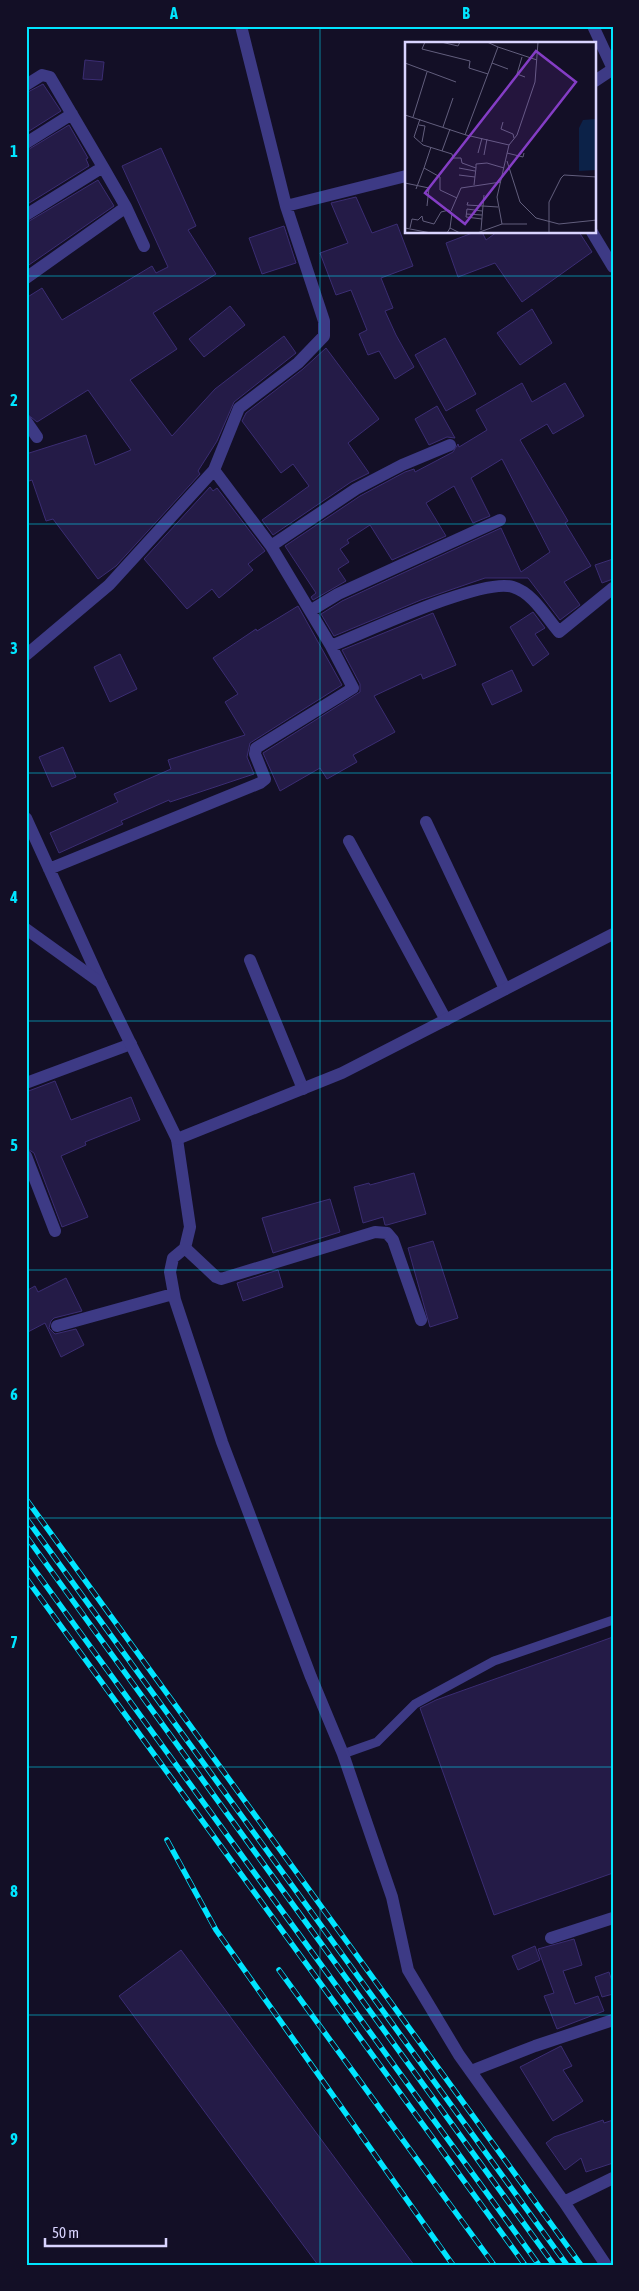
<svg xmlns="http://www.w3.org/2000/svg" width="639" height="2291" font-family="'Asap Condensed',sans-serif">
  <rect width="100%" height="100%" fill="#130f26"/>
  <path fill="#241b47" stroke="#3b2d73" d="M85 60 104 62 102 80 83 79Z
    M43 84 61 111 26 133V93Z
    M69 125 88 158 86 159 89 166 26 205V151Z
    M161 148 196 226 188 230 216 274 153 313 177 349 130 380 172 436 215 389 284 336 296 353 234 402 217 441 198 471 200 474 116 566 98 579 53 519 46 521 32 480 26 482V454L86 435 95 465 131 450 88 390 37 422 26 413V298L42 288 62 320 152 266 156 273 168 267 122 166Z
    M98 180 114 206 26 267V223Z
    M356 197 372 233 397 224 413 266 381 278 393 308 385 311 396 335 414 367 395 379 379 351 368 355 359 334 367 330 351 290 336 295 320 253 348 243 331 203Z
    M284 226 296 263 262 274 249 238Z
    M475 232H482L486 240 497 232H579L592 252 522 302 495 263 458 277 446 243Z
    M230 306 245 325 204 357 189 339Z
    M532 309 552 343 520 365 497 333Z
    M445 338 476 394 446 411 415 355Z
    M326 348 379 419 348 443 369 473 351 482 273 535 262 520 309 486 293 464 281 473 242 421 246 413 303 369Z
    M522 383 532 402 565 383 584 416 553 434 547 424 520 440 568 521 565 523 591 566 564 582 580 605 560 620 528 578H485L421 600 334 636 321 614 342 601 501 528 521 572 550 552 502 459 471 478 490 516 473 523 454 486 426 503 446 536 392 560 370 525 347 540 349 543 340 549 349 562 338 569 346 581 313 600 311 597 316 593 285 546 360 496 405 472 414 469 415 472 453 452 458 444 459 447 487 430 476 410Z
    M437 406 455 438 447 437 429 445 415 419Z
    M210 487 213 491 217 488 265 551 248 564 253 570 219 598 212 589 187 609 144 559Z
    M613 559V579L602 583 595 565Z
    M298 606 342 685 250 743 247 757 254 774 170 802 169 800 121 821 123 824 59 853 50 833 118 802 114 794 171 769 168 760 245 735 225 702 238 694 213 658 256 629 257 631Z
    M533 612 545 628 535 634 549 654 533 666 510 627Z
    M433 613 456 665 423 679 421 674 374 696 395 732 353 755 357 762 327 779 320 768 280 791 263 753 360 692V684L342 650Z
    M120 654 137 689 110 702 94 667Z
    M512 670 522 691 492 705 482 684Z
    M63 747 76 777 52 787 39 757Z
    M55 1081 71 1120 131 1097 140 1120 85 1142 86 1145 61 1156 88 1217 62 1227 34 1153 26 1148V1092Z
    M414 1173 426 1214 387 1225H385L383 1217 363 1223 354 1187 369 1183 370 1185Z
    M330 1199 340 1232 273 1253 262 1218Z
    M433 1241 458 1318 430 1327 408 1248Z
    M278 1270 283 1287 243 1301 237 1283Z
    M66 1278 82 1311 54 1318 51 1321 49 1328 55 1334 76 1329 84 1345 61 1357 45 1323 26 1333V1291L35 1286 38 1292Z
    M613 1637V1873L494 1915 420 1708 436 1700Z
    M574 1939 582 1965 563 1971 575 2004 598 1996 604 2011 557 2029 544 1996 554 1993 538 1949Z
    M535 1946 540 1960 518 1970 512 1956Z
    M181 1950 414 2265H318L119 1996Z
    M609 1972 613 1984V1994L602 1997 595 1977Z
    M561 2046 572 2066 563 2070 583 2101 553 2121 520 2067Z
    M603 2120 604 2123 613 2120V2163L586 2172 581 2158 565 2170 546 2143 554 2137Z"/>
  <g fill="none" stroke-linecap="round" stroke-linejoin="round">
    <path stroke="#3d3a85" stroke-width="9" d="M343 1754 377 1742 415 1704 494 1661 613 1620"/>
    <path stroke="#3d3a85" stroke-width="12" d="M593 26 613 69
      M595 81 613 69
      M26 85 42 75 50 77 103 167 26 215
      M26 143 72 114
      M103 167 126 207
      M286 206 406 176
      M592 232 613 267
      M26 278 126 207 144 246
      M26 421 37 437
      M214 470 271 546 331 646C366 632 483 577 513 587 533 593 546 617 559 632L613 588
      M271 546 356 489 402 465 450 445
      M310 611 338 594 500 520
      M26 655 109 585 214 470 239 408 298 363 324 336V321L286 206 241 26
      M26 818 101 983
      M426 822 505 989
      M349 841 446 1020
      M49 869 260 783 265 779 255 754 256 748 353 688 331 646
      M250 960 303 1089
      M26 1083 131 1044
      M177 1139 190 1227 185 1248 173 1258 170 1272 175 1300 222 1442 311 1677 343 1754 392 1897 408 1970 459 2055 564 2202 606 2265
      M26 1156 55 1231
      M185 1248 216 1277 221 1279 375 1232 387 1233 393 1240 421 1320
      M57 1326 173 1294
      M551 1938 613 1918
      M471 2071 535 2046 613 2020
      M564 2202 613 2178"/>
    <path stroke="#3d3a85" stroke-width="12" d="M26 929 101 983 177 1139 342 1073 613 934"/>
    <defs>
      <path id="rail" d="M26 1499 581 2265
        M26 1518 567 2265
        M26 1536 554 2265
        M26 1558 539 2265
        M26 1578 525 2265
        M167 1840 216 1930 453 2265
        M279 1970 494 2265"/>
    </defs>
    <use href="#rail" stroke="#00e5ff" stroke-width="5.5"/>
    <use href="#rail" stroke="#130f26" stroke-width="4" stroke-dasharray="11" stroke-linecap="butt"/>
  </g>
  <path fill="none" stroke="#00e5ff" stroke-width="1" stroke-opacity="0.55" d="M320 26V2265M26 276H613M26 524H613M26 773H613M26 1021H613M26 1270H613M26 1518H613M26 1767H613M26 2015H613"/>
  <g transform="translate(405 42)">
    <rect width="191" height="191" fill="#130f26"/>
    <path d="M191 77V128L174 129V86L178 78Z" fill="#0c2248"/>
    <path fill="none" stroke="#625e7d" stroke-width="1" d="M20 0 17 7 65 19 64 26 83 32M36 0 53 4 55 0M93 5 132 18M117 15 112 32 120 35M0 21 51 40M87 21 103 27M0 73 61 93 104 103 92 155 97 182M8 75 22 30M15 77 9 95 18 103 47 112 48 116H56L57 121 71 126 69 143M98 80 96 87 108 92 109 96M14 83 20 84 17 100M38 85 48 56M60 93 93 5 82 0M104 103 112 93 130 40 133 0M26 105 19 126 35 135V148L52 156M37 109 45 87M73 111 77 96M102 111 118 115 119 111M79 113 82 97M102 119 115 160 131 176 154 182 192 178M54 126 70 129M71 126V122L82 121 99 126M54 133 70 135M0 141 24 146 22 164M11 147 19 126M63 160 62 163 78 164 79 153M46 169 56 146 96 140M61 172 77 173M77 177 61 175 62 167 77 169M0 186 26 191M5 186 7 177 13 178 17 174 18 179 29 182 36 170 44 168 47 171 45 186M76 188 78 164 93 165M42 191 45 186 55 191M72 191 97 182H122M144 191V160L156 136 159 133 192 135"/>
    <path fill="#843dc5" fill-opacity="0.15" stroke="#843dc5" stroke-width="2.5" d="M131 9 171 40 60 182 20 151Z"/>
    <rect width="191" height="191" fill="none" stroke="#d9d4ff" stroke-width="2.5"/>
  </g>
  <rect width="639" height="2291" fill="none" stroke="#130f26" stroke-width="55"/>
  <path d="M45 2238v8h121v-8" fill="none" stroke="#d9d4ff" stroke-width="2.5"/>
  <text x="52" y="2238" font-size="15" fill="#d9d4ff" stroke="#130f26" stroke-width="4" paint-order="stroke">50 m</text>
  <rect x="28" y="28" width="584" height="2236" fill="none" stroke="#00e5ff" stroke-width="2"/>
  <g font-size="16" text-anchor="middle" font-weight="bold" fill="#00e5ff">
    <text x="174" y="19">A</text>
    <text x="466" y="19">B</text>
    <text x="14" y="157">1</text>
    <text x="14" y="406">2</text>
    <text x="14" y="654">3</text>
    <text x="14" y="903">4</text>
    <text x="14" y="1151">5</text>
    <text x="14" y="1400">6</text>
    <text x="14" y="1648">7</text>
    <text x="14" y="1897">8</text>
    <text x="14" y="2145">9</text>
  </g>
</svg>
